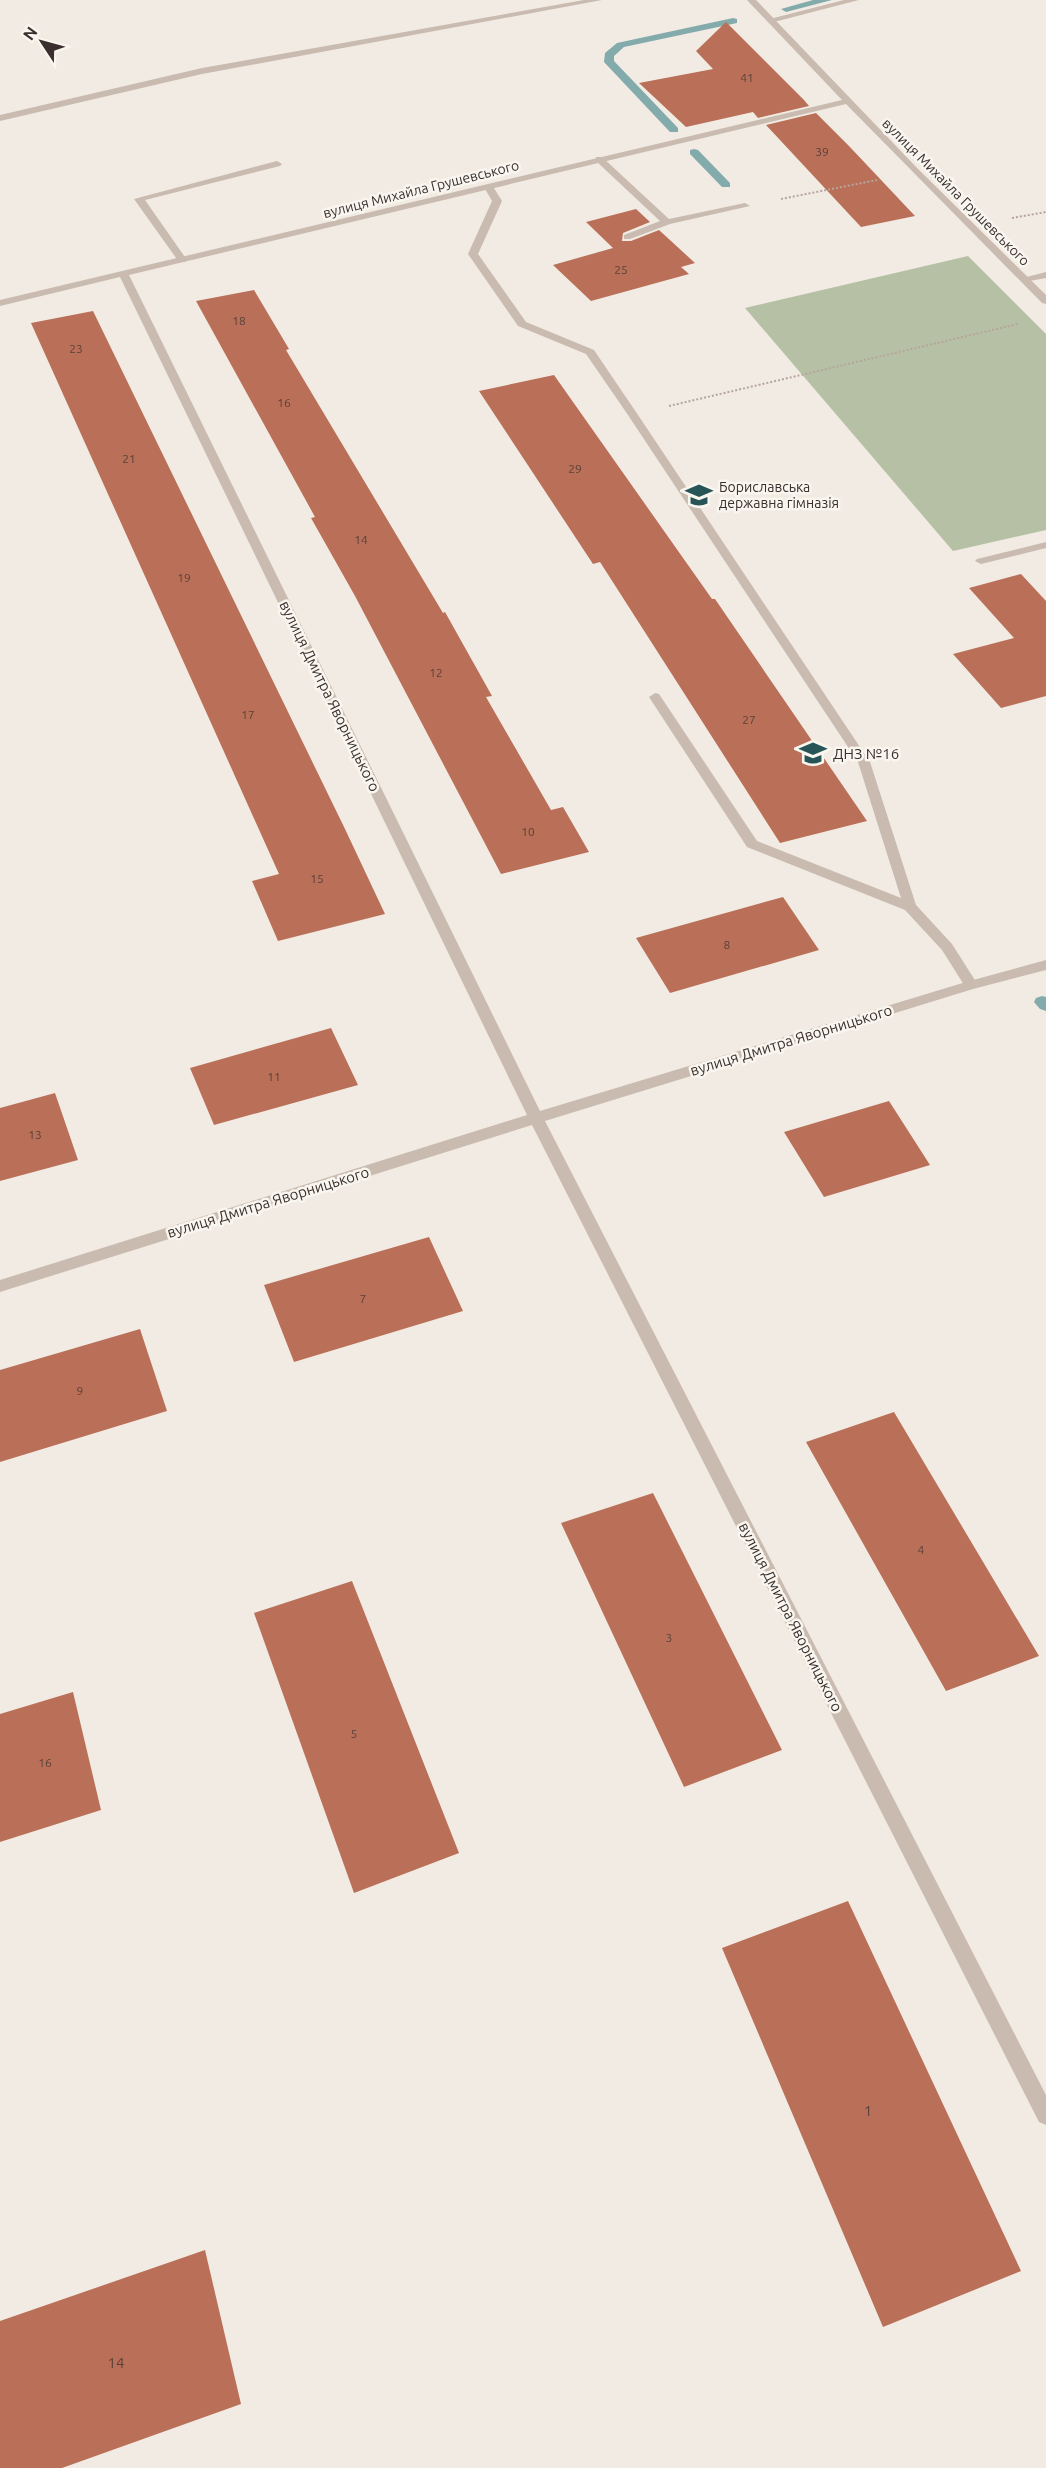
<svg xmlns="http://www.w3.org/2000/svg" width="1046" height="2468" font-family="Ubuntu,sans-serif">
  <rect width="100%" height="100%" fill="#f2ebe3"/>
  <path fill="#b6c0a4" d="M968 256 1046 334V530L953 551 745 308Z"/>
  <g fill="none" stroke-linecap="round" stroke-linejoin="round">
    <path fill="#84abac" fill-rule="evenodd" d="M813 0H832L786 12 781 9Z
      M733 18 737 19V23L624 47 614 56V61L678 128V132H670L604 62 605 53 617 43Z
      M694 149 698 150 730 183V187H722L690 154V150Z
      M1042 996 1046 997V1011L1040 1009 1034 1002 1036 998Z"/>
  </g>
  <path fill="#ba7058" d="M726 22 804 100 809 106 758 118 753 112 686 127 639 83 713 69 696 51Z
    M816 113 849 146 915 216 861 227 766 125Z
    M636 209 650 222 623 233 622 241H631L659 230 695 263 681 267 689 274 591 301 553 265 613 248 586 222Z
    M254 290 289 349 286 350 443 613 445 612 492 696 486 697 551 810 563 807 589 852 501 874 355 596 311 518 315 517 196 301Z
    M93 311 345 829 385 914 278 941 252 881 279 874 31 323Z
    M554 375 712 599H715L867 821 780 843 600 562 593 564 479 391Z
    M1021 574 1046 601V696L1001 708 953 654 1014 638 969 588Z
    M783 897 819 950 670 993 636 938Z
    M331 1028 358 1085 214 1125 190 1068Z
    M55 1093 78 1160 0 1181V1108Z
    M889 1101 930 1165 824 1197 784 1132Z
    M429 1237 463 1311 294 1362 264 1285Z
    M140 1329 167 1411 0 1462V1370Z
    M894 1412 1039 1656 946 1691 806 1442Z
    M653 1493 782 1750 684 1787 561 1523Z
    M352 1581 459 1853 354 1893 254 1613Z
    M73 1692 101 1810 0 1842V1714Z
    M848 1901 1021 2271 883 2327 722 1948Z
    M205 2250 241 2404 62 2468H0V2321Z"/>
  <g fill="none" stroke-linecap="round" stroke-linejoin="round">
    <path stroke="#b5a59a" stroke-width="2" stroke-dasharray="2 2" stroke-linecap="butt" d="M781 199 877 180
      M1012 218 1046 212
      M669 406 1018 324"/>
    <path fill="#c9bbaf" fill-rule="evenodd" d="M584 0H602L202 74 0 121V115L202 68Z
      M844 0H859L770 23 766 20Z
      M596 157H602L669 219 745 203 750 206 670 224 630 239H624V235L660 221 596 161Z
      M277 161 282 164 280 166 145 200 187 260 185 262H179L134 199Z
      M486 185H492L502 201 478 254 526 322 594 350 638 415 870 762 916 905 952 944 978 985 976 988H966L942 950 905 910 747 847 649 697 655 693 659 694 757 841 901 898 858 762 628 415 586 354 518 326 468 254 492 201 484 187Z
      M1046 272V278L1024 282 1019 279Z
      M1046 542V548L981 564 975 561 977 559Z"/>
    <path fill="#c9bbaf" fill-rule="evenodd" d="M747 0H756L919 170 1046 295V304L1042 303 846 104 129 275 540 1111 966 982 1046 960V970L973 989 545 1121 1046 2095V2125L1039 2122 532 1125 0 1292V1280L527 1115 120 277 0 306V300L842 100Z"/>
  </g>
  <defs>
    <symbol id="school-bare" viewBox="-9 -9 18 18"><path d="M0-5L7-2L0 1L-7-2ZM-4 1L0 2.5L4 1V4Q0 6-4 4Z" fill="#265457" stroke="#f9f5ef" stroke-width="2.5" paint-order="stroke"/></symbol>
  </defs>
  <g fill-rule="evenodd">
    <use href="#school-bare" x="680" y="476" width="38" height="38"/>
    <use href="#school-bare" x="794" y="734" width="38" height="38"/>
  </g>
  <g text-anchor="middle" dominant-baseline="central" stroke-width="5" stroke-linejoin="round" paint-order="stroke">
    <g font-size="12" fill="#594038">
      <text x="747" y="77">41</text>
      <text x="822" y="151">39</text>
      <text x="621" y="269">25</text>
      <text x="239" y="320">18</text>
      <text x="76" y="348">23</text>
      <text x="284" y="402">16</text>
      <text x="129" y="458">21</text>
      <text x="575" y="468">29</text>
      <text x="361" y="539">14</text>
      <text x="184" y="577">19</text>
      <text x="436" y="672">12</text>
      <text x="248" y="714">17</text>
      <text x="749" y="719">27</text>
      <text x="528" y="831">10</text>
      <text x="317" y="878">15</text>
      <text x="727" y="944">8</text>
      <text x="274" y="1076">11</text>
      <text x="35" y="1134">13</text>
      <text x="363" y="1298">7</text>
      <text x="80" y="1390">9</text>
      <text x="921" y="1549">4</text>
      <text x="669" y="1637">3</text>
      <text x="354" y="1733">5</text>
      <text x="45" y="1762">16</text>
    </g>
    <g font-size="14" fill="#39302d" stroke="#f9f5ef">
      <text transform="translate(421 189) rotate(-14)">вулиця Михайла Грушевського</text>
      <text transform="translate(956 192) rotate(45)">вулиця Михайла Грушевського</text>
    </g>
    <g font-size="14" fill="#39302d" stroke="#f9f5ef" text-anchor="start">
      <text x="719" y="487">Бориславська<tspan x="719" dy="16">державна гімназія</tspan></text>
    </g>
    <g font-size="15" fill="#39302d" stroke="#f9f5ef">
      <text transform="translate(330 696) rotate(64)">вулиця Дмитра Яворницького</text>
      <text transform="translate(791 1040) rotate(-17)">вулиця Дмитра Яворницького</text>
      <text transform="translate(268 1202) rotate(-17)">вулиця Дмитра Яворницького</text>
      <text transform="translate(791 1617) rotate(63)">вулиця Дмитра Яворницького</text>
    </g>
    <g font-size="15" fill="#39302d" stroke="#f9f5ef" text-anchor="start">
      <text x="833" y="753">ДНЗ №16</text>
    </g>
    <g font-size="15" fill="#594038">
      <text x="868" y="2110">1</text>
      <text x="116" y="2362">14</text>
    </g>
  </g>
  <g transform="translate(42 42) rotate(306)" stroke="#f9f5ef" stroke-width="4.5" paint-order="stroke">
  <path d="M0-4.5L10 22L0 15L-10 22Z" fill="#39302d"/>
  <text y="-9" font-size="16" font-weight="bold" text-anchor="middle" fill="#39302d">N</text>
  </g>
</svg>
